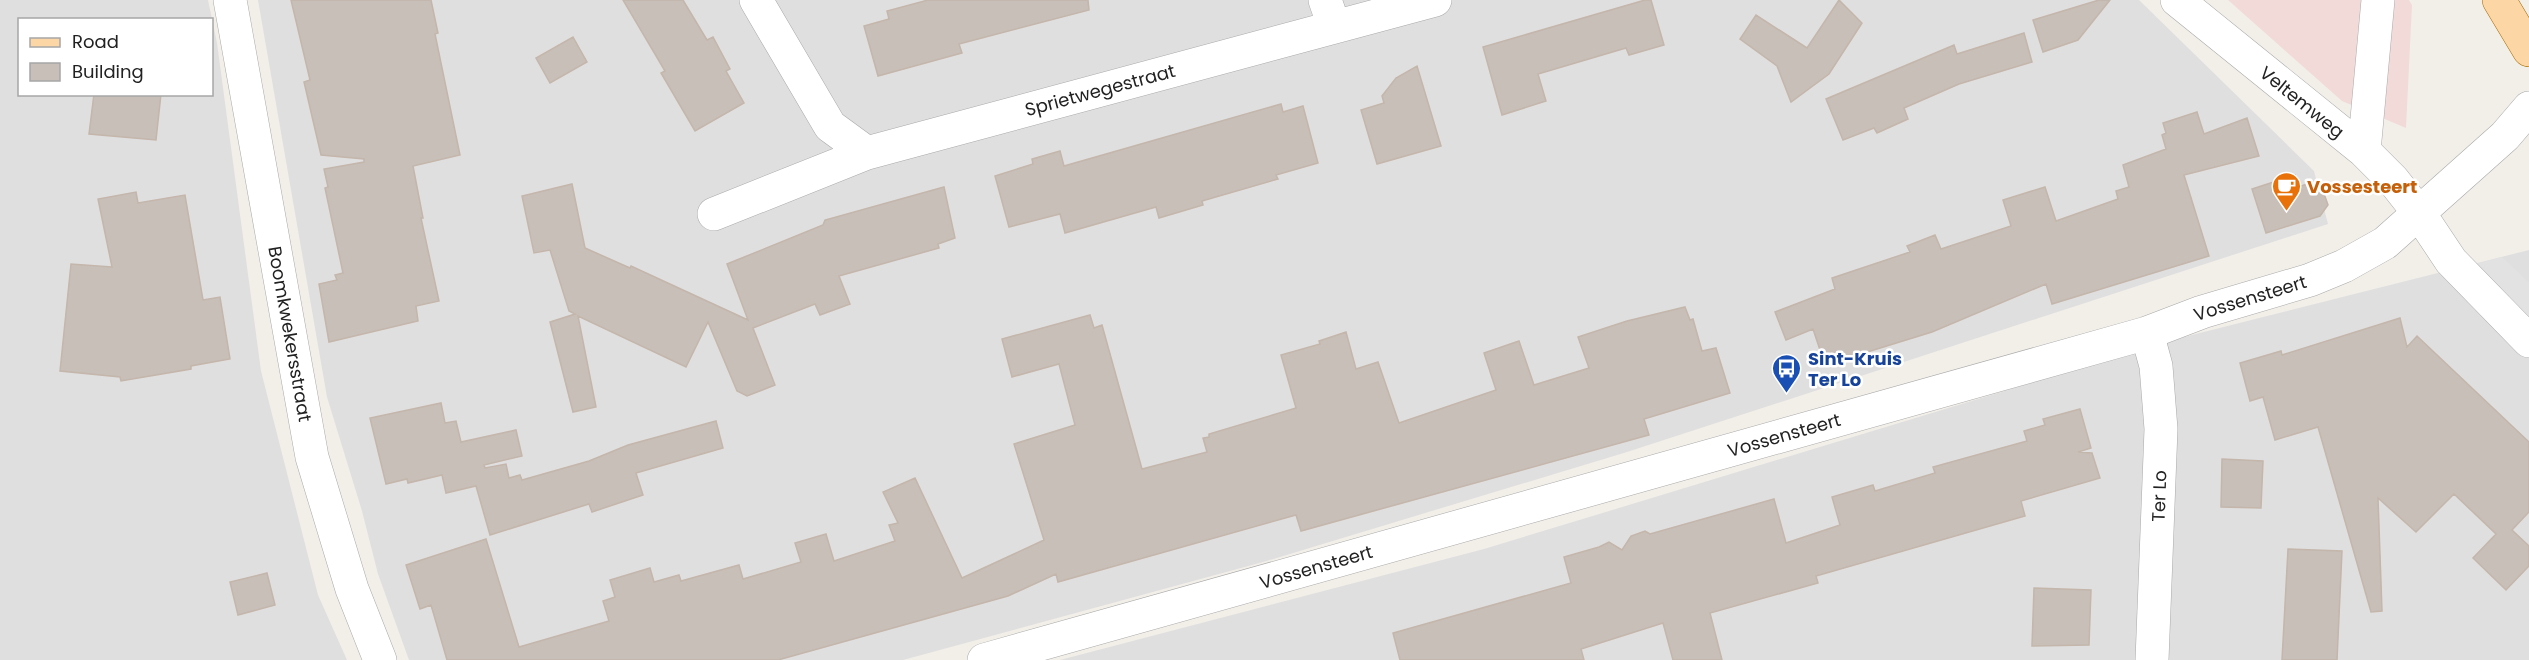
<svg xmlns="http://www.w3.org/2000/svg" width="2529" height="660" font-family="Poppins,sans-serif">
  <rect width="100%" height="100%" fill="#f2efe9"/>
  <path fill="#e0dfdf" fill-rule="evenodd" d="M0 0H208L217 43 261 371 318 595 347 660H0ZM20 20H212V94H20Z
    M258 0H2139L2314 171 2328 224 1627 452 1263 562 903 660H409L378 574 362 511 327 397Z
    M2529 250V660H1060L1484 549 2172 340Z"/>
  <path fill="#f2dad9" d="M2228 0H2409L2412 5 2406 128 2342 101Z"/>
  <path fill="#e2e2e2" d="M2502 257 2529 282V324L2468 266Z"/>
  <path fill="#c7bfb8" stroke="#c4b6ab" stroke-width="1.5" d="M291 0H431L438 33 435 34 460 155 413 166 423 218H421L439 301 416 306 418 321 329 342 319 284 337 280 335 275 343 273 325 188 328 187 324 169 364 162V159L321 155 304 82 310 80Z
    M623 0H683L707 40 713 37 730 69 726 71 744 103 695 131 661 73 665 71Z
    M928 0H1088L1089 10 959 44 962 53 878 76 864 26 889 19 887 11Z
    M1645 0H1651L1664 45 1629 55 1626 48 1538 74 1546 101 1502 115 1483 47Z
    M1839 0 1862 23 1829 74 1791 102 1777 66 1740 39 1756 15 1807 48Z
    M2099 0H2110L2078 40 2043 52 2033 20Z
    M2024 33 2032 62 1959 84 1904 108 1908 119 1877 133 1874 128 1843 140 1826 99 1954 45 1957 54Z
    M573 37 587 62 550 83 536 58Z
    M1417 66 1441 146 1377 164 1361 110 1384 103 1382 96 1396 78Z
    M94 94H161L156 140 89 134Z
    M1281 104 1283 112 1303 106 1318 163 1276 175 1278 179 1202 201 1203 205 1159 218 1156 207 1065 233 1060 214 1009 227 995 176 1033 164 1032 159 1060 151 1064 166Z
    M2197 112 2204 134 2247 118 2259 156 2184 175 2209 256 2052 304 2046 284 1932 332 1825 365 1813 329 1786 340 1775 312 1835 289 1832 278 1910 252 1907 246 1935 235 1941 249 2011 226 2003 200 2045 187 2056 221 2118 199 2116 191 2129 187 2123 165 2166 149 2162 135 2166 133 2163 123Z
    M2295 175 2298 187 2310 183 2322 188 2328 205 2320 216 2266 233 2252 189Z
    M572 184 585 248 630 268 631 266 748 320 727 264 823 225 825 220 944 187 955 238 938 244 939 248 839 276 850 304 820 315 815 304 753 328 775 385 747 396 737 391 708 322 686 367 578 316 596 407 573 412 550 322 575 314 569 311 550 250 534 253 522 196Z
    M136 192 138 203 185 195 203 300 220 297 230 359 191 366V369L121 381 120 377 60 371 71 264 112 267 98 199Z
    M1685 307 1690 320 1693 319 1702 351 1716 348 1730 393 1644 419 1649 435 1301 531 1296 515 1058 582 1056 574 1008 596 778 660H447L431 605 420 609 406 565 486 539 519 647 609 621 603 601 615 597 610 580 650 568 654 582 679 575 681 581 739 565 743 579 801 562 795 543 826 534 834 561 895 541 889 525 898 523 883 492 915 478 962 578 1044 540 1014 444 1075 425 1059 364 1012 377 1002 339 1090 315 1094 328 1102 325 1142 469 1207 452 1203 438 1209 437V434L1296 408 1281 355 1320 344 1319 341 1346 332 1356 369 1378 362 1399 423 1496 390 1484 353 1519 341 1534 385 1589 368 1578 337 1627 321Z
    M2400 318 2407 347 2417 336 2529 442V512L2512 530 2529 546V566L2506 590 2473 558 2496 534 2454 494 2416 532 2378 498 2382 611 2371 612 2318 427 2275 440 2263 397 2250 401 2240 363 2281 351 2282 355Z
    M441 403 445 423 456 421 461 442 516 430 522 456 484 465 485 468 506 464 509 478 520 475 522 480 589 461 628 445 716 421 723 448 636 473 643 495 592 512 589 504 490 535 476 486 446 493 442 475 408 483 407 479 386 484 370 418Z
    M2080 409 2091 448 2078 452 2092 453 2100 478 2021 501 2025 516 1816 576 1818 583 1710 613 1722 660H1673L1663 623 1581 649 1584 660H1400L1393 633 1571 583 1564 557 1599 547 1609 542 1622 550 1631 536 1645 531 1650 534 1774 499 1786 543 1840 525 1832 497 1873 485 1875 491 1935 473 1933 467 2027 441 2024 431 2045 425 2043 419Z
    M2222 459 2263 461 2261 508 2221 507Z
    M2288 549 2342 551 2337 660H2282Z
    M267 573 275 605 238 615 230 582Z
    M2034 588 2091 590 2089 645 2032 646Z"/>
  <g fill="none" stroke-linecap="round" stroke-linejoin="round">
    <defs>
      <path id="minor" d="M230 0 312 457 352 589 380 660
        M756 0 830 126 867 153 1435 0
        M1325 0 1334 26
        M2177 0 2364 151 2393 180 2419 213 2451 261 2529 341
        M2364 151 2378 0
        M714 214 867 153
        M2147 333 2156 366 2161 429 2152 660
        M984 660 2147 333 2202 312 2310 280 2344 266 2385 243 2505 136 2529 108"/>
      <path id="major" d="M2499 0 2529 50"/>
    </defs>
    <use href="#minor" stroke="#a9a9a9" stroke-width="34"/>
    <use href="#major" stroke="#a06b00" stroke-width="34"/>
    <use href="#minor" stroke="#fff" stroke-width="33"/>
    <use href="#major" stroke="#fcd6a4" stroke-width="33"/>
  </g>
  <defs>
    <symbol id="cafe-pin" viewBox="-11 -11 22 30"><path d="M0 17L-7.5 6A9.5 9.5 0 1 1 7.5 6Z" fill="#e8710a" stroke="#fff"/><path d="M-5.5-4.5H6V0H3Q3 3.5 0 3.5H-2.5Q-5.5 3.5-5.5 0ZM3-3.2v2h1.7v-2ZM-6 4.5H4V6H-6Z" fill="#fff"/></symbol>
    <symbol id="bus-pin" viewBox="-11 -11 22 30"><path d="M0 17L-7.5 6A9.5 9.5 0 1 1 7.5 6Z" fill="#1a4fb4" stroke="#fff"/><path d="M-5-6H5V4H4V6H2V4H-2V6H-4V4H-5ZM-3.5-4V0h7V-4ZM-3.5 1.2v1.5H-2V1.2ZM2 1.2v1.5H3.5V1.2Z" fill="#fff"/></symbol>
  </defs>
  <g fill-rule="evenodd">
    <use href="#cafe-pin" x="2270" y="170" width="33" height="45"/>
    <use href="#bus-pin" x="1770" y="352" width="33" height="45"/>
  </g>
  <g text-anchor="middle" dominant-baseline="central" stroke-width="5" stroke-linejoin="round" paint-order="stroke">
    <g font-size="18" fill="#222" stroke="#fff">
      <text transform="translate(1100 90) rotate(-15)">Sprietwegestraat</text>
      <text transform="translate(2302 102) rotate(39)">Veltemweg</text>
      <text transform="translate(2250 298) rotate(-17)">Vossensteert</text>
      <text transform="translate(290 334) rotate(80)">Boomkwekersstraat</text>
      <text transform="translate(1784 435) rotate(-16)">Vossensteert</text>
      <text transform="translate(2159 496) rotate(-88)">Ter Lo</text>
      <text transform="translate(1316 567) rotate(-16)">Vossensteert</text>
    </g>
    <g font-size="18" font-weight="bold" fill="#c56008" stroke="#fff" text-anchor="start">
      <text x="2307" y="186">Vossesteert</text>
    </g>
    <g font-size="18" font-weight="bold" fill="#164399" stroke="#fff" text-anchor="start">
      <text x="1808" y="358">Sint-Kruis<tspan x="1808" dy="21">Ter Lo</tspan></text>
    </g>
  </g>
  <rect x="18" y="18" width="195" height="78" fill="#ffffff" stroke="#a7a7a7" stroke-width="1.5"/>
  <rect x="30" y="38" width="30" height="9" fill="#fcd6a4" stroke="#a7a7a7" stroke-width="1.5"/>
  <text x="72" y="48" font-size="18" fill="#222222">Road</text>
  <rect x="30" y="63" width="30" height="18" fill="#c7bfb8" stroke="#a7a7a7" stroke-width="1.5"/>
  <text x="72" y="78" font-size="18" fill="#222222">Building</text>
</svg>
